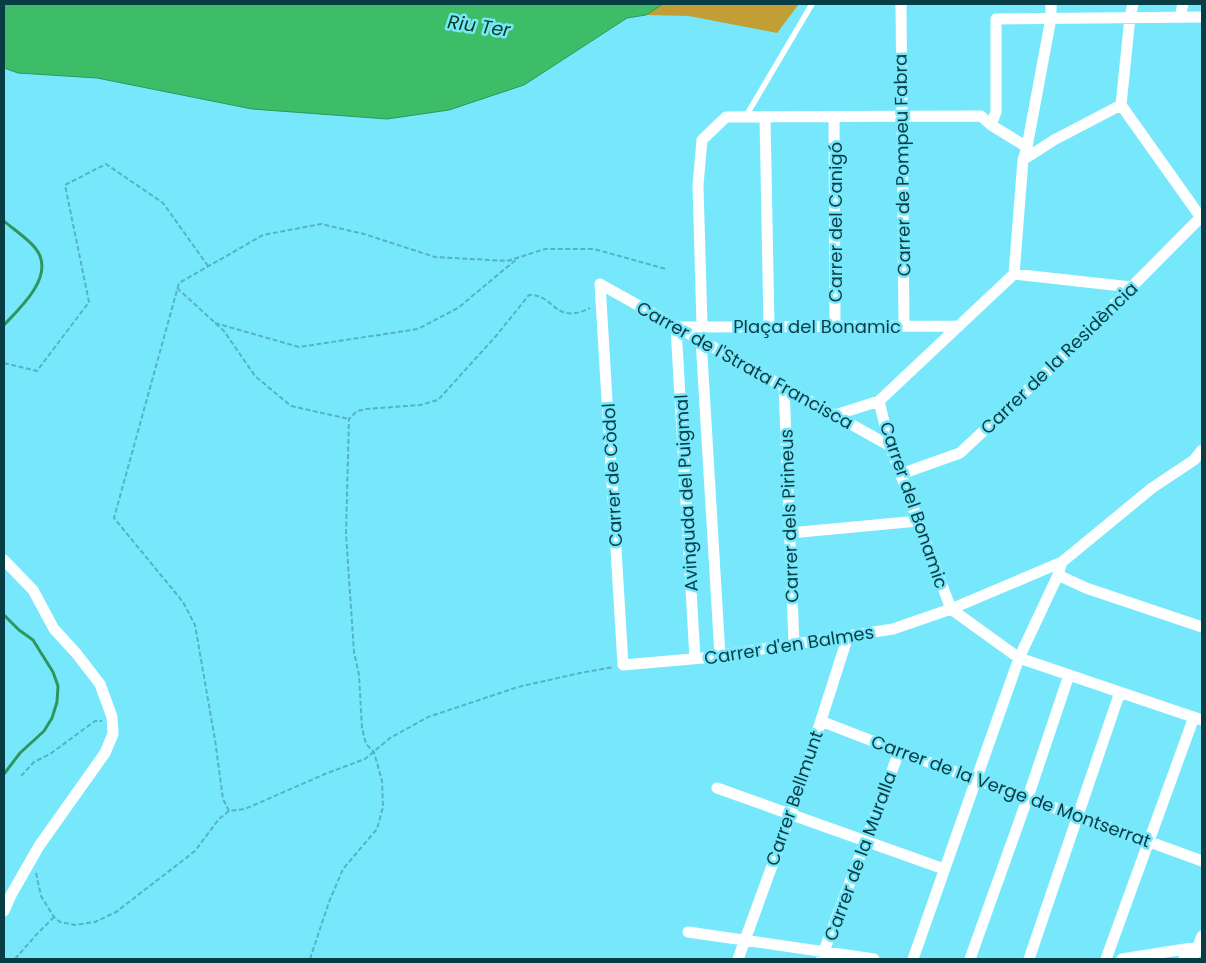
<svg xmlns="http://www.w3.org/2000/svg" width="1206" height="963" font-family="Poppins,sans-serif">
  <rect width="100%" height="100%" fill="#77e8fc"/>
  <path fill="#c19f35" d="M663 4H799L777 33 689 16 646 15Z"/>
  <path fill="#3ebd68" stroke="#2e975e" d="M4 4H663L646 15 627 18 524 85 449 110 387 119 252 109 97 78 18 73 4 68Z"/>
  <g fill="none" stroke-linecap="round" stroke-linejoin="round">
    <path stroke="#2e975e" stroke-width="3" d="M4 221C14 230 35 243 40 256 50 281 19 309 4 325
      M4 615 19 630 33 640 53 672 58 686 57 702 52 718 44 731 20 753 4 774"/>
    <path stroke="#54b3c3" stroke-width="2" stroke-dasharray="5 2.5" stroke-linecap="butt" d="M177 288 224 331 255 376 291 406 349 419
      M215 323 299 347 418 329 458 308 518 258
      M4 363 37 371 89 302 65 185 106 164 163 203 208 266
      M21 776 34 762 50 754 95 721H102
      M229 811 223 799 215 740 195 625 183 602 114 518 179 283 263 235 321 224 364 234 435 257 507 261 545 249H594L666 269
      M36 873 41 896 54 917 60 922 75 925 95 922 116 912 195 851 219 819 229 811 245 809 325 774 365 759 390 738 428 717 518 687 580 673 614 667
      M15 959 36 935 54 917
      M310 959 329 902 343 869 377 829 383 807 382 781 374 752 366 744 362 728 359 675 354 652 346 534 349 419 357 411 366 409 420 405 438 400 496 336 529 295C555 294 554 326 590 308"/>
    <path stroke="#fff" stroke-width="5.5" d="M746 116 812 4"/>
    <path stroke="#fff" stroke-width="11" d="M901 4 904 326
      M1133 4 1130 17 1121 105 1202 219
      M1180 17 1183 4
      M765 117 769 326
      M834 117 835 326
      M991 125 996 112V19L1202 17
      M1023 160 1054 140 1121 105
      M1014 274 1131 287
      M600 284 623 665 703 658 893 629 951 609 1062 562 1152 488 1194 460 1202 450
      M600 284 890 446
      M702 326 698 185 702 140 726 117 981 116 991 125 1027 147
      M701 339 720 656
      M784 386 794 645
      M835 415 879 401
      M901 474 960 453 1055 364 1201 217
      M790 533 918 521
      M4 560 33 590 54 629 76 653 100 684 112 717 113 734 105 753 39 846 11 895 4 911
      M1058 575 1086 588 1202 627
      M951 609 890 446 879 401 1014 274 1023 160 1027 147 1051 18V4
      M951 609 1019 658 1202 720
      M695 659 676 327 958 326
      M821 721C946 771 1075 814 1202 861
      M717 788 944 869
      M688 932 874 959
      M738 959 791 814 848 636
      M821 959 899 752
      M913 959 1019 658 1058 575 1062 562
      M970 959 1028 797 1069 675
      M1029 959 1120 692
      M1106 959 1194 717
      M1122 959 1198 947 1202 936"/>
    <path stroke="#fff" stroke-width="15" d="M1186 959 1202 945"/>
  </g>
  <g text-anchor="middle" dominant-baseline="central" stroke-width="5" stroke-linejoin="round" paint-order="stroke">
    <g font-size="18" fill="#083d45" stroke="#77e8fc">
      <text transform="translate(902 165) rotate(-91)">Carrer de Pompeu Fabra</text>
      <text transform="translate(835 222) rotate(-90)">Carrer del Canigó</text>
      <text x="817" y="326">Plaça del Bonamic</text>
      <text transform="translate(1059 358) rotate(-44)">Carrer de la Residència</text>
      <text transform="translate(745 365) rotate(29)">Carrer de l'Strata Francisca</text>
      <text transform="translate(612 475) rotate(-93)">Carrer de Còdol</text>
      <text transform="translate(686 493) rotate(-93)">Avinguda del Puigmal</text>
      <text transform="translate(914 505) rotate(71)">Carrer del Bonamic</text>
      <text transform="translate(789 516) rotate(-92)">Carrer dels Pirineus</text>
      <text transform="translate(789 645) rotate(-9)">Carrer d'en Balmes</text>
      <text transform="translate(1011 791) rotate(20)">Carrer de la Verge de Montserrat</text>
      <text transform="translate(794 798) rotate(-71)">Carrer Bellmunt</text>
      <text transform="translate(860 856) rotate(-70)">Carrer de la Muralla</text>
    </g>
    <g font-size="19" font-style="italic" fill="#0a3d1c" stroke="#77e8fc">
      <text transform="translate(479 26) rotate(8)">Riu Ter</text>
    </g>
  </g>
  <rect width="1206" height="963" fill="none" stroke="#083d45" stroke-width="10"/>
</svg>
